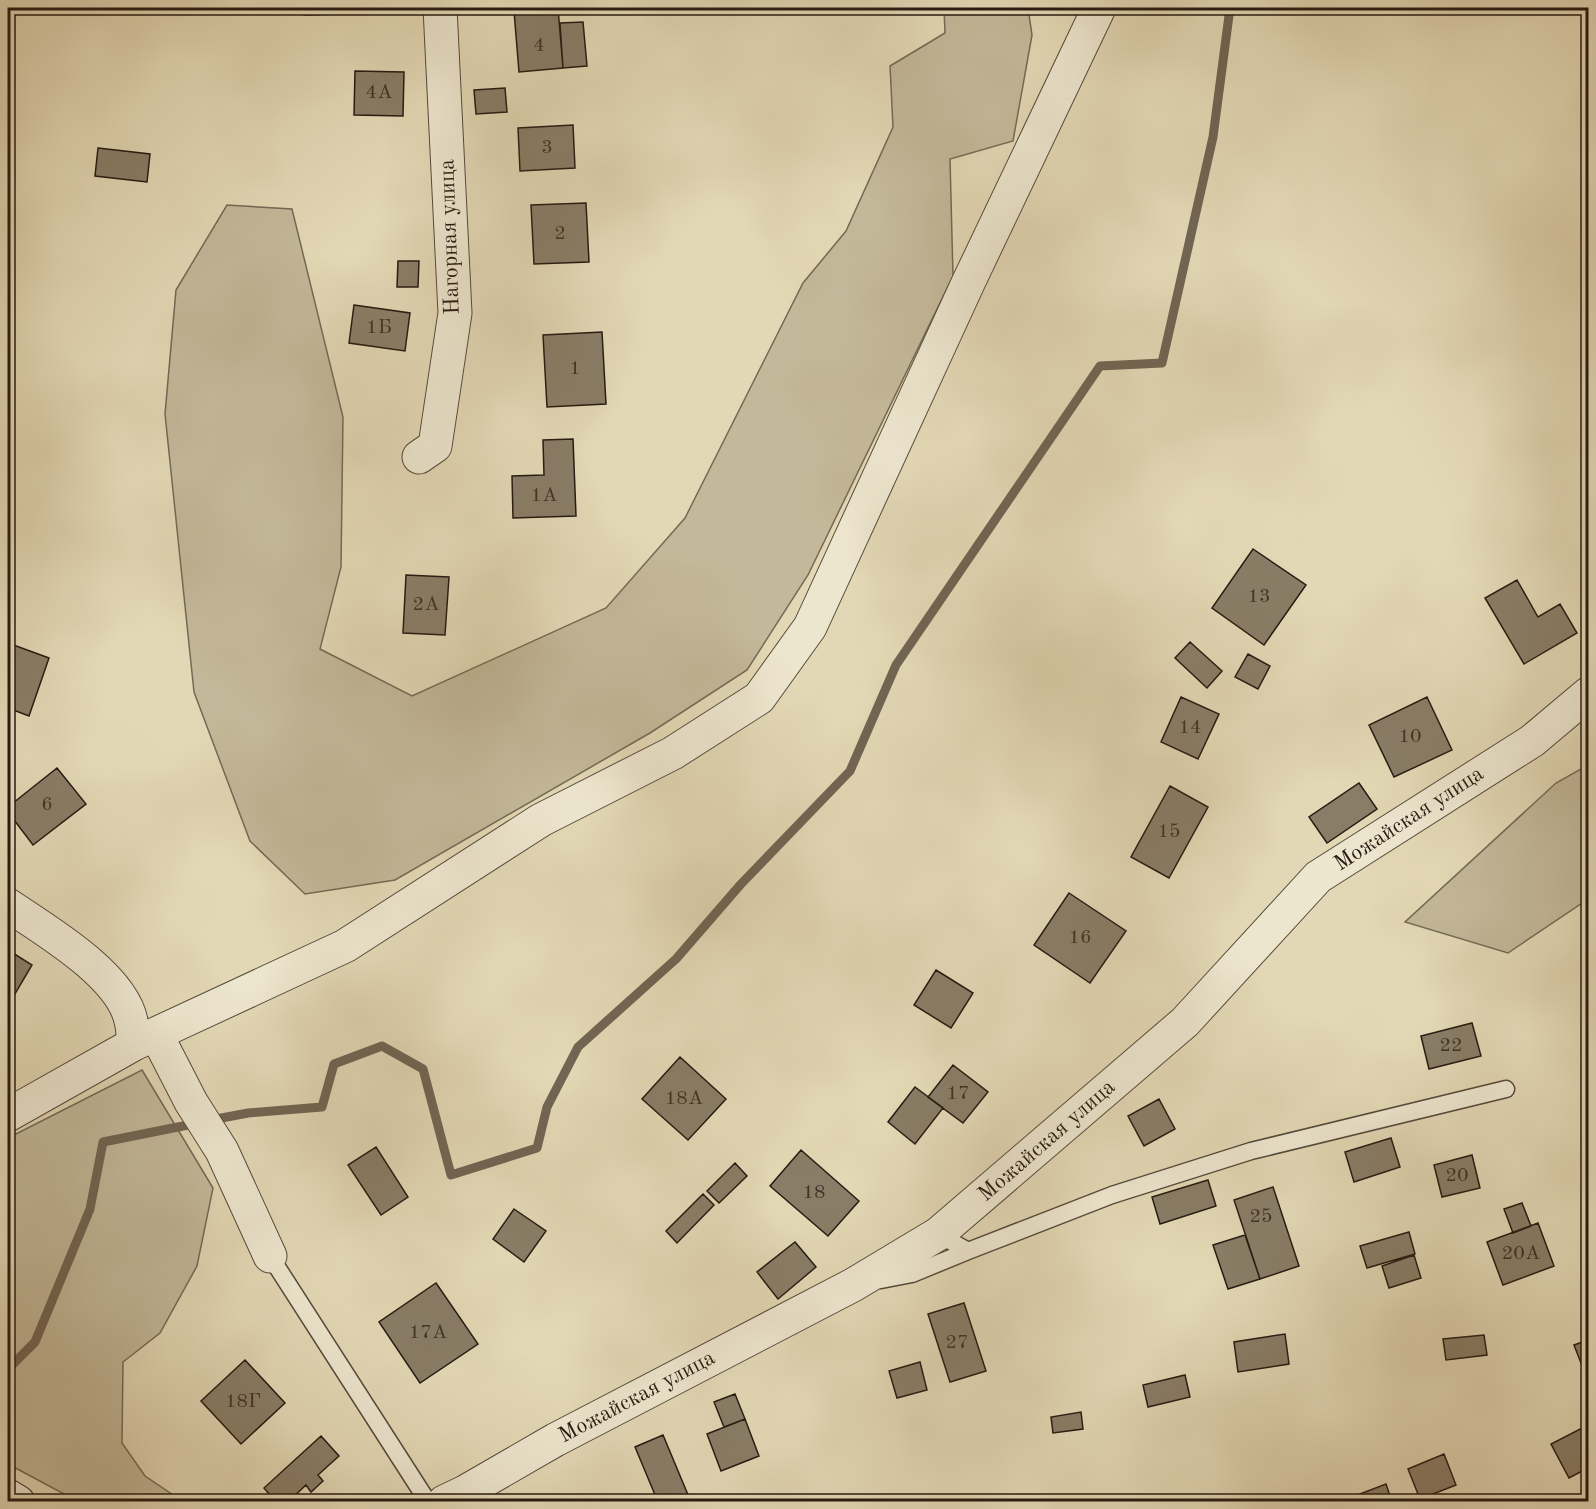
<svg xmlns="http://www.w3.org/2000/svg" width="1596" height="1509" font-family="'Old Standard TT',serif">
  <rect width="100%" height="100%" fill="#e3d8b5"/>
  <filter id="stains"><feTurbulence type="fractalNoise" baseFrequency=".00333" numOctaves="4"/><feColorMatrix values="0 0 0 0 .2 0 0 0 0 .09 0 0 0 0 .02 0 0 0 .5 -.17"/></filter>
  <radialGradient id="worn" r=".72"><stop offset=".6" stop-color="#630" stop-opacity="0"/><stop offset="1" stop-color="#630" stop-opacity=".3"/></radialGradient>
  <path fill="#c3b899" stroke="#756956" stroke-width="1.5" d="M944 8H1028L1032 35 1013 141 950 159 953 276 808 575 747 670 650 733 395 880 305 894 250 841 194 692 165 414 176 290 227 205 292 209 343 417 341 567 320 649 412 696 606 608 685 518 803 283 846 231 893 127 890 66 945 33Z
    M1588 765V899L1508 953 1405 922 1556 783Z
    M142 1070 213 1188 197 1266 160 1333 123 1362 122 1443 145 1476 182 1501H77L8 1464V1194L10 1191 8 1187V1138Z"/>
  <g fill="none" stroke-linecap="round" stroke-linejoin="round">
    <path stroke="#716553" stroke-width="9" d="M211 1120 248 1113 322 1107 334 1064 382 1046 423 1069 451 1175 537 1148 547 1107 578 1047 676 959 741 884 850 771 896 665 1100 366 1162 363 1213 137 1230 8
      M8 1369 35 1342 90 1209 103 1142 198 1123"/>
  </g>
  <path fill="#897d67" stroke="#271a12" stroke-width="1.5" d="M304 8H341V14L304 15Z
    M558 8 563 68 519 72 514 11Z
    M583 22 587 66 563 68 560 23Z
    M355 71 404 72 403 116 354 115Z
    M505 88 507 112 476 114 474 90Z
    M573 125 575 168 520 171 518 128Z
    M98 148 150 154 147 182 95 176Z
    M586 203 589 262 534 264 531 205Z
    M398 261H419L418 287H397Z
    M354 305 410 313 405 351 349 343Z
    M602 332 606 404 547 407 543 335Z
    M573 439 576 516 513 518 512 476 544 475 543 440Z
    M1253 549 1306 585 1264 645 1212 608Z
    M406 575 449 577 445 635 403 633Z
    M1517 580 1538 617 1560 604 1577 633 1524 664 1485 598Z
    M1190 642 1222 671 1207 688 1175 658Z
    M8 643 49 658 29 716 8 708Z
    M1248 654 1270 666 1258 689 1235 677Z
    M1181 697 1219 714 1198 759 1161 742Z
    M1427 697 1452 750 1394 777 1369 725Z
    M57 768 86 804 33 845 8 812V807Z
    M1359 783 1377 809 1327 843 1309 817Z
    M1170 786 1208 807 1169 878 1131 857Z
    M1069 893 1126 931 1090 983 1034 945Z
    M8 950 32 965 12 999 8 996Z
    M936 970 973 993 951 1028 914 1005Z
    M1472 1023 1481 1056 1429 1069 1421 1036Z
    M680 1057 726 1099 688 1140 642 1099Z
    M953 1065 988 1092 963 1123 928 1097Z
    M915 1087 943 1108 915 1144 888 1122Z
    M1159 1099 1175 1129 1144 1146 1128 1116Z
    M1391 1138 1400 1167 1354 1182 1345 1152Z
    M376 1147 408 1197 381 1215 348 1165Z
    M801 1150 859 1201 828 1236 770 1186Z
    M1472 1155 1480 1188 1442 1197 1434 1165Z
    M735 1163 747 1176 719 1203 707 1191Z
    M1208 1180 1216 1206 1160 1224 1152 1197Z
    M1273 1187 1299 1266 1260 1279 1234 1200Z
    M703 1194 714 1205 677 1243 666 1231Z
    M1522 1203 1531 1226 1513 1233 1504 1209Z
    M514 1209 546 1231 524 1262 493 1239Z
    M1538 1223 1554 1266 1503 1285 1487 1242Z
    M1409 1232 1415 1254 1367 1268 1360 1246Z
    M1245 1235 1260 1279 1228 1289 1213 1245Z
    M795 1242 816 1267 778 1299 757 1272Z
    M1414 1255 1421 1278 1389 1288 1382 1266Z
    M436 1283 478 1344 420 1383 379 1322Z
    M964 1303 986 1371 950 1382 928 1314Z
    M1285 1334 1289 1364 1238 1372 1234 1342Z
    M1484 1335 1487 1355 1446 1360 1443 1339Z
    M1588 1340V1381L1574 1345Z
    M245 1360 285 1403 241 1444 201 1401Z
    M920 1362 927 1390 897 1398 889 1371Z
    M1185 1375 1190 1397 1148 1407 1143 1385Z
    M735 1394 745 1419 724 1427 714 1402Z
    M1081 1412 1083 1429 1053 1433 1051 1417Z
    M745 1419 759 1456 721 1471 707 1434Z
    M1586 1426 1588 1430V1468L1569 1478 1551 1444Z
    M663 1435 691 1502H658L635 1447Z
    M321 1436 339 1456 318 1475 323 1481 311 1492 306 1485 288 1502H276L264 1488Z
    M1444 1454 1456 1485 1420 1499 1408 1469Z
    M1386 1484 1392 1502H1348L1347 1499Z"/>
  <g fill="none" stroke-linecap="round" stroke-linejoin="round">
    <defs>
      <path id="lane" d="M938 1234 968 1251 1112 1195 1251 1151 1506 1089
        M270 1256 428 1502
        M881 1280 912 1274 968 1251"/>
      <path id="street" d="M419 457 435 446 455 313 440 8
        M8 905C45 930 122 975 131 1021 133 1028 133 1037 134 1044
        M156 1034 191 1102 222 1151 270 1256
        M8 1115 134 1044 345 946 541 820 673 753 759 698 810 627 969 281 1099 8
        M444 1502 465 1492 555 1440 853 1285 938 1234 1185 1022 1318 877 1532 741 1588 694"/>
      <path id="secondary" d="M8 1496 18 1502"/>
    </defs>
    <use href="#lane" stroke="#564a3b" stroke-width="19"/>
    <use href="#street" stroke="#564a3b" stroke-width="35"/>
    <use href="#secondary" stroke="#271a12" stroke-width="35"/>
    <use href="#lane" stroke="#ede6cf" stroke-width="16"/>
    <use href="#street" stroke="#ede6cf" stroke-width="33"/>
    <use href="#secondary" stroke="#ede6cf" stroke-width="33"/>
  </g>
  <g text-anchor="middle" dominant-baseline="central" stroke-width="6" stroke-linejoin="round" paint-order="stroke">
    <g font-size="20" fill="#403327">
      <text x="539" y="46">4</text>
      <text x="379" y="93">4А</text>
      <text x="547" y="148">3</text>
      <text x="560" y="234">2</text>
      <text x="379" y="328">1Б</text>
      <text x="575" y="369">1</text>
      <text x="544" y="496">1А</text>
      <text x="1259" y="597">13</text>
      <text x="426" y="605">2А</text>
      <text x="1190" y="728">14</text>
      <text x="1410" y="737">10</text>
      <text x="47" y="805">6</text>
      <text x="1169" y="832">15</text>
      <text x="1080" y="938">16</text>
      <text x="1451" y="1046">22</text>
      <text x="958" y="1094">17</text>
      <text x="684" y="1099">18А</text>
      <text x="1457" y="1176">20</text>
      <text x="814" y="1193">18</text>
      <text x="1261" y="1217">25</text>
      <text x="1521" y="1254">20А</text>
      <text x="428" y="1333">17А</text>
      <text x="957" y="1343">27</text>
      <text x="243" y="1402">18Г</text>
    </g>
    <g font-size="22" fill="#271a12" stroke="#ede6cf">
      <text transform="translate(450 237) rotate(-92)">Нагорная улица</text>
      <text transform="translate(1409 819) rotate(-33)">Можайская улица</text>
      <text transform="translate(1047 1141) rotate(-41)">Можайская улица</text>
      <text transform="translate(637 1397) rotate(-28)">Можайская улица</text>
    </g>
  </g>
  <rect width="1596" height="1509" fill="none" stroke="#e3d8b5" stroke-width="30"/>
  <rect x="9" y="9" width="1578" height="1491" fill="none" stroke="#271a12" stroke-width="3"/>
  <rect x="15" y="15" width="1566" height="1479" fill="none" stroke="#271a12" stroke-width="1.5"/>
  <rect width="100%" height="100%" filter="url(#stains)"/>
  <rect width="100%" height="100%" fill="url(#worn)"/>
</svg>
